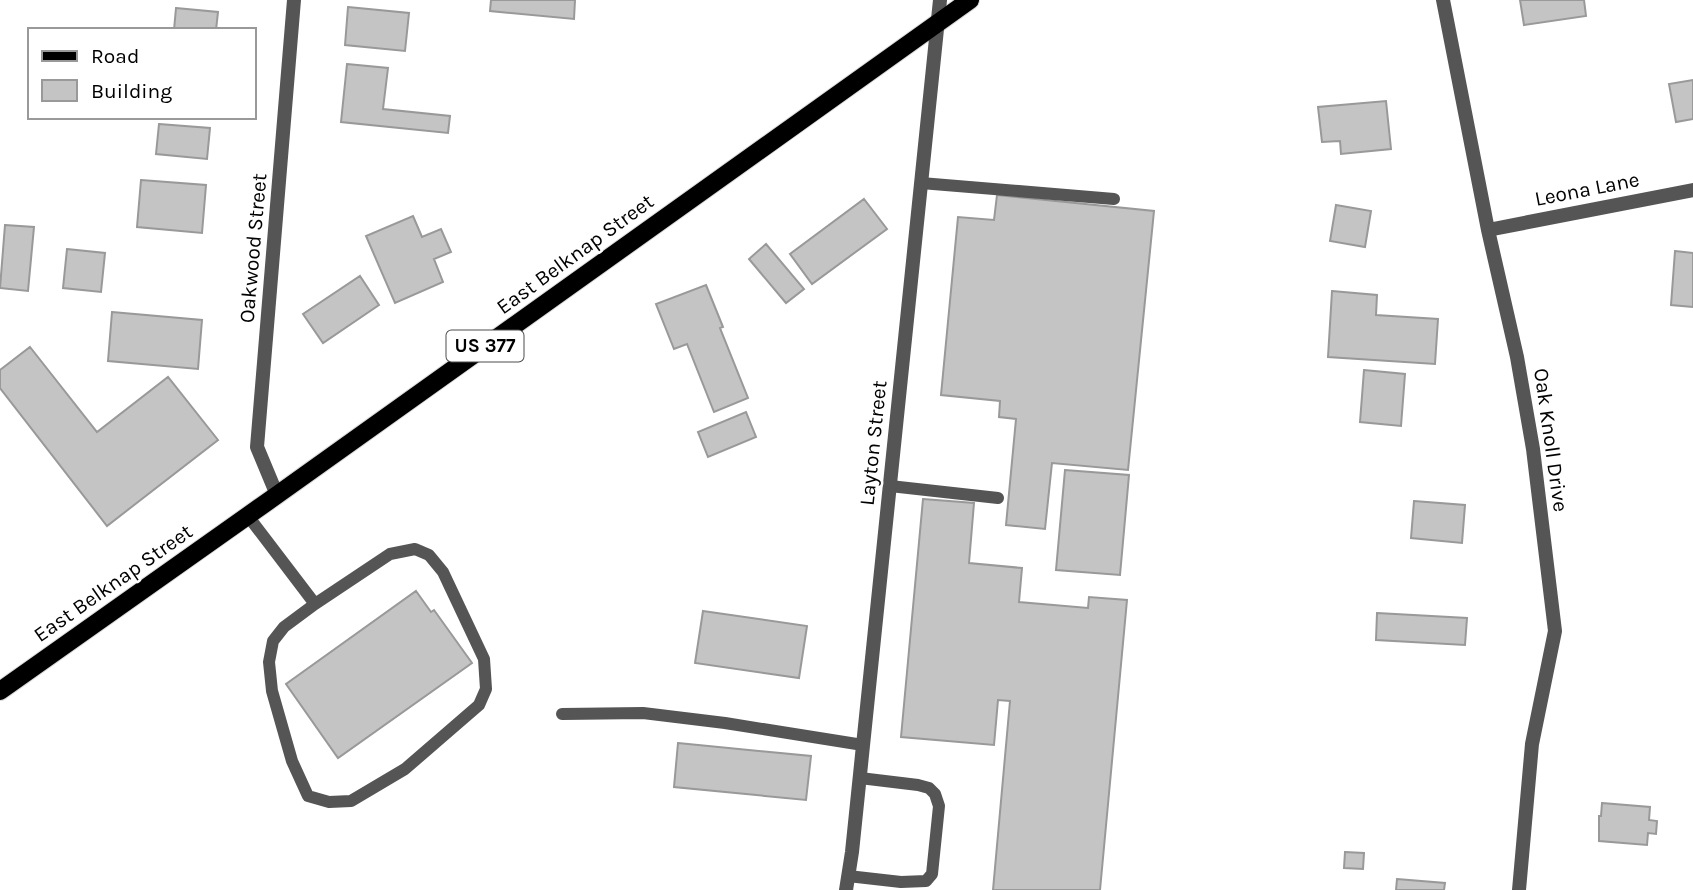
<svg xmlns="http://www.w3.org/2000/svg" width="1693" height="890" font-family="Karla,sans-serif">
  <rect width="100%" height="100%" fill="#fff"/>
  <path fill="#c4c4c4" stroke="#999" stroke-width="2" d="M491 0H575L574 19 490 11Z
    M1520 0H1584L1586 16 1524 25Z
    M348 7 409 13 405 51 345 45Z
    M176 8 218 12 216 30H174Z
    M347 64 388 68 383 109 450 116 448 133 341 122Z
    M1693 80V119L1676 122 1669 84Z
    M1386 101 1391 149 1341 154 1340 141 1322 142 1318 107Z
    M159 124 210 128 207 159 156 154Z
    M141 180 206 185 202 233 137 227Z
    M997 195 1154 211 1128 470 1052 463 1045 529 1006 525 1016 419 999 417 1000 401 941 395 958 217 994 220Z
    M864 199 887 229 812 284 790 254Z
    M1336 205 1371 211 1365 247 1330 241Z
    M413 216 422 237 441 229 451 252 434 259 443 282 395 303 366 236Z
    M5 225 34 227 28 291 0 288Z
    M766 244 804 289 786 303 749 259Z
    M67 249 105 253 101 292 63 288Z
    M1675 251 1693 253V307L1671 305Z
    M360 276 379 305 323 343 303 314Z
    M706 285 723 327 720 328 748 398 714 412 687 344 674 349 656 304Z
    M1332 291 1377 295 1376 315 1438 319 1435 364 1328 357Z
    M112 312 202 320 198 369 108 361Z
    M30 347 97 432 168 377 218 440 107 526 0 388V370Z
    M1364 370 1405 374 1401 426 1360 422Z
    M746 412 756 437 708 457 698 432Z
    M1065 470 1129 475 1120 575 1056 570Z
    M923 499 974 503 969 563 1022 568 1019 602 1088 608 1089 597 1127 600 1100 890H993L1010 701 998 700 994 745 901 737Z
    M1414 501 1465 505 1462 543 1411 538Z
    M416 591 431 612 434 610 472 663 338 758 286 684Z
    M703 611 807 626 799 678 695 663Z
    M1377 613 1467 618 1465 645 1376 640Z
    M678 743 811 756 806 800 674 787Z
    M1602 803 1650 807 1649 820 1657 821 1656 834 1648 833 1647 845 1599 841V816H1601Z
    M1345 852 1364 853 1363 869 1344 868Z
    M1397 879 1445 883 1444 890H1396Z"/>
  <g fill="none" stroke-linecap="round" stroke-linejoin="round">
    <defs>
      <path id="primary" d="M0 691 277 495 970 0"/>
    </defs>
    <use href="#primary" stroke="#dbdbdb" stroke-width="20"/>
    <path stroke="#555" stroke-width="12" d="M921 183 1114 199
      M890 486 998 498
      M248 516 315 604 284 627 273 641 269 662 272 691 292 761 308 796 329 802 351 801 405 769 479 705 486 689 484 659 443 572 429 555 415 549 390 554 315 604
      M562 714 643 713 725 723 863 745
      M848 876 901 882 926 881 932 874 939 806 935 794 929 788 918 785 860 778"/>
    <path stroke="#555" stroke-width="14" d="M1443 0 1488 230 1517 357 1533 449 1555 631 1532 744 1519 890
      M1488 230 1693 190
      M277 495 257 447 294 0
      M846 890 852 852 940 0"/>
    <use href="#primary" stroke="#000" stroke-width="18"/>
  </g>
  <g text-anchor="middle" dominant-baseline="central" stroke-width="5" stroke-linejoin="round" paint-order="stroke">
    <rect fill="#fff" stroke="#4c4c4c" stroke-width="2" x="446.5" y="330.5" width="77" height="31" rx="5"/>
    <g font-size="19" font-weight="bold" fill="#000">
      <text x="485" y="346">US 377</text>
    </g>
    <g font-size="21" fill="#000" stroke="#fff">
      <text transform="translate(1587 189) rotate(-11)">Leona Lane</text>
      <text transform="translate(253 248) rotate(-85)">Oakwood Street</text>
      <text transform="translate(575 254) rotate(-36)">East Belknap Street</text>
      <text transform="translate(1551 440) rotate(82)">Oak Knoll Drive</text>
      <text transform="translate(873 443) rotate(-84)">Layton Street</text>
      <text transform="translate(113 583) rotate(-35)">East Belknap Street</text>
    </g>
  </g>
  <rect x="28" y="28" width="228" height="91" fill="#ffffff" stroke="#999999" stroke-width="2"/>
  <rect x="42" y="51" width="35" height="10" fill="#000000" stroke="#999999" stroke-width="2"/>
  <text x="91" y="63" font-size="21" fill="#000000">Road</text>
  <rect x="42" y="80" width="35" height="21" fill="#c4c4c4" stroke="#999999" stroke-width="2"/>
  <text x="91" y="98" font-size="21" fill="#000000">Building</text>
</svg>
